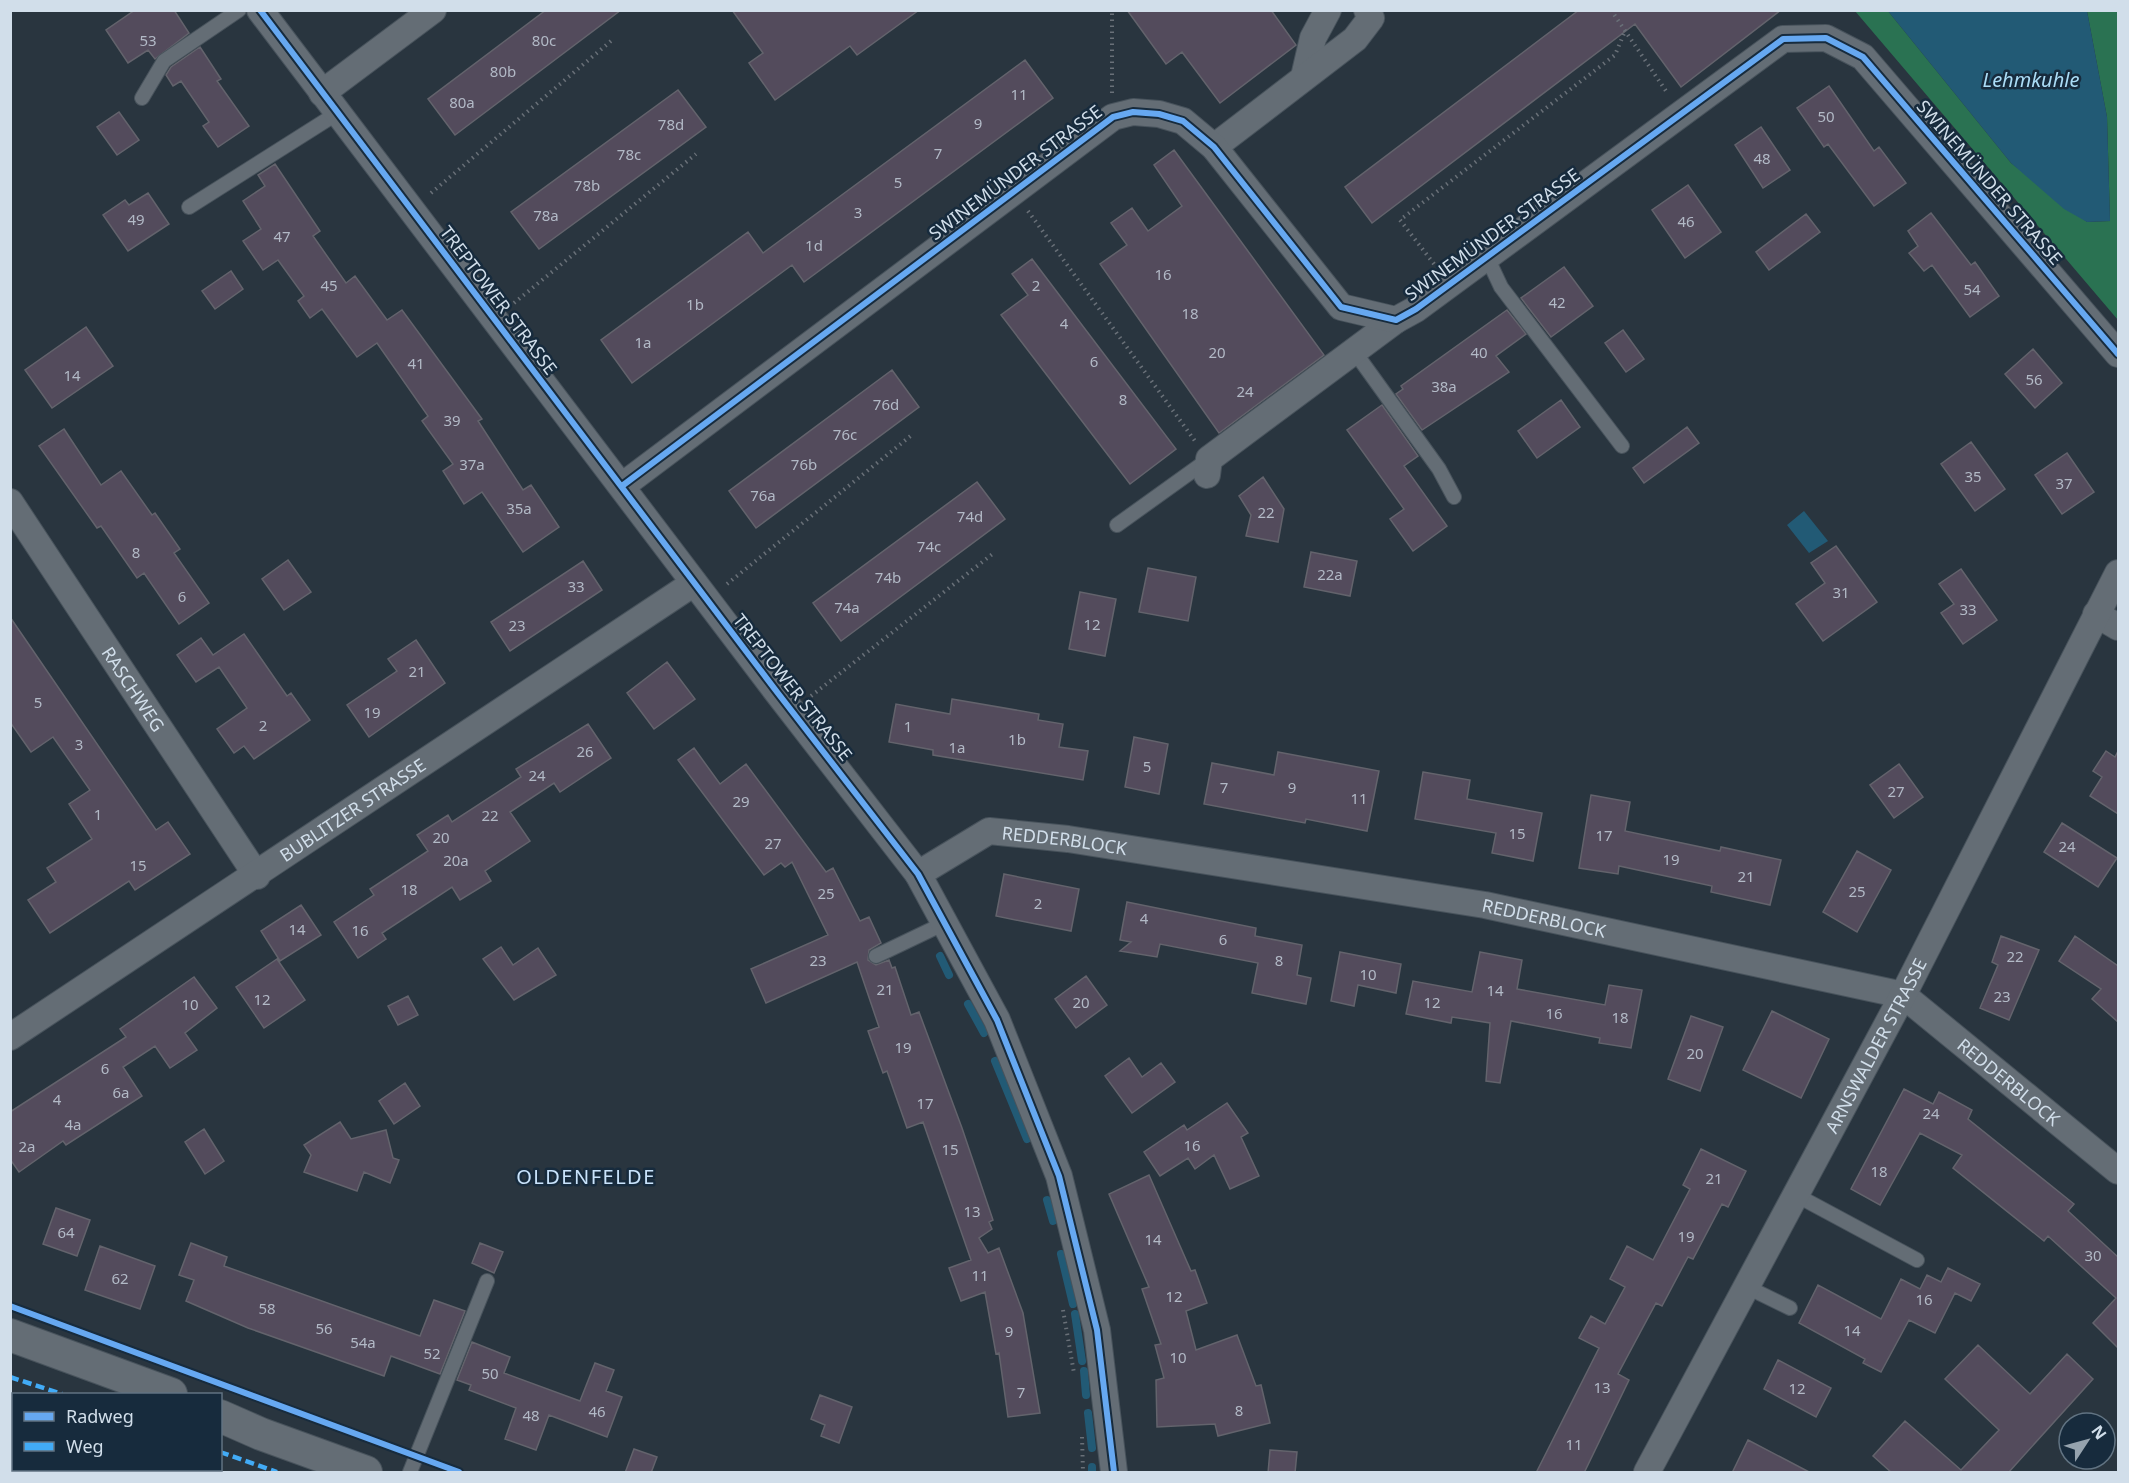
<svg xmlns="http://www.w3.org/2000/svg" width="2129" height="1483" font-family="'Noto Sans',sans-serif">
  <rect width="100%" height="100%" fill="#29353f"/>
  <path fill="#2a7252" d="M1855 11H1888L2011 163 2087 222 2110 221 2107 117 2087 11H2118V320Z"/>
  <path fill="#225a75" d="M1888 11H2087L2107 117 2110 221 2087 222 2064 209 2011 163Z
    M1804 511 1828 541 1809 553 1787 525Z"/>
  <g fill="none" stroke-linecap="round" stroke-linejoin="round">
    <path stroke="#225a75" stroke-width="8" d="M940 956 949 975
      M968 1004 984 1033
      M995 1061 1027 1139
      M1047 1200 1053 1221
      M1061 1254 1073 1304
      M1075 1314 1082 1361
      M1084 1371 1086 1395
      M1088 1413 1092 1448
      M1092 1467V1472"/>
  </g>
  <path fill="#534b5c" stroke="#63636c" stroke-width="1.5" d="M135 10H174L189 33 155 59 148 50 128 63 106 30Z
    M546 10H621L455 135 428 99Z
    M732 10H919L857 55 850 46 775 100 749 63 763 53Z
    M1127 10H1271L1296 45 1220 103 1182 52 1166 64Z
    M1579 10H1781L1681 87 1635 24 1372 223 1345 187Z
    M200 47 221 79 217 81 249 126 218 147 203 126 209 122 181 81 173 86 166 75 171 67Z
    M1025 60 1053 98 804 282 792 265 632 383 601 340 748 232 763 253Z
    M1829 86 1874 151 1879 147 1906 183 1874 206 1828 144 1824 147 1797 108Z
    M678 90 706 127 539 249 511 212Z
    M119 112 139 140 117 155 97 127Z
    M1761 127 1790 170 1763 188 1735 145Z
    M1174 150 1324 355 1219 433 1100 264 1127 245 1111 223 1132 208 1148 231 1182 206 1154 165Z
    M275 164 320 231 313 236 346 283 355 276 387 320 402 310 482 419 478 421 523 490 531 485 559 527 523 552 482 492 464 504 443 471 453 464 422 421 428 416 377 343 357 357 322 309 310 318 298 301 304 296 278 260 263 270 243 241 261 229 243 201 265 186 258 175Z
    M1688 185 1721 232 1685 258 1652 210Z
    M148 193 169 224 128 251 103 215 125 200 129 205Z
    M1931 213 1971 265 1975 262 1999 296 1970 317 1932 265 1924 271 1909 253 1918 246 1908 231Z
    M1806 214 1820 232 1769 270 1756 252Z
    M1032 259 1176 449 1130 484 1001 315 1028 295 1012 274Z
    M1564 267 1593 306 1551 337 1521 298Z
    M231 271 243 289 215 309 202 291Z
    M1507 310 1526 334 1496 356 1509 372 1422 430 1396 394 1403 389 1401 386Z
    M86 327 113 366 52 408 25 370Z
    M1623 330 1644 359 1626 372 1605 343Z
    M2033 349 2062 383 2035 408 2005 374Z
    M892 370 919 407 756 528 729 491Z
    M1561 400 1580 427 1537 458 1518 431Z
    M1382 405 1418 456 1404 466 1447 526 1413 551 1390 519 1404 509 1347 430Z
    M1687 427 1699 443 1644 483 1633 468Z
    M64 429 101 485 121 471 152 515 155 513 180 549 174 553 209 603 179 624 144 573 137 578 101 526 97 528 39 446Z
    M1971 442 2005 489 1975 511 1941 464Z
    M2067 453 2094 492 2062 514 2035 475Z
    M1263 477 1284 509 1278 542 1246 536 1251 515 1239 496Z
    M977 482 1005 519 841 641 813 603Z
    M1836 546 1877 602 1823 641 1796 604 1825 583 1811 563Z
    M1311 552 1357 561 1350 596 1304 587Z
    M288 560 311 592 284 610 262 579Z
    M583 561 602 590 510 651 491 622Z
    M1148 568 1196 577 1188 621 1139 612Z
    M1961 569 1997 620 1963 644 1941 613 1954 604 1939 584Z
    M1080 592 1116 599 1105 656 1069 649Z
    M10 617 156 830 168 822 190 854 135 890 129 881 50 933 28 900 56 882 47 868 92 839 69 804 90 790 53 737 31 752 10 722Z
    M244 634 287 696 291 693 310 720 254 759 244 746 234 753 217 729 247 708 219 667 196 682 177 655 201 638 213 655Z
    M416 640 445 683 369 737 347 705 397 671 388 659Z
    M667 662 695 699 654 729 627 693Z
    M952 699 1039 714 1038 720 1063 724 1059 747 1088 751 1083 780 933 755V750L889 742 896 704 950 714Z
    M588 724 611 758 560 792 554 783 510 812 530 841 485 871 491 881 460 900 452 887 382 933 386 939 358 958 334 922 374 895 370 889 428 851 417 835 448 815 452 822 521 777 516 769Z
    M1134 737 1168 744 1159 794 1125 787Z
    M694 748 720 784 746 764 826 872 833 868 860 921 869 917 881 943 869 950 868 960 876 965 889 960 892 968 895 967 911 1015 919 1012 962 1128 993 1220 989 1222 992 1229 979 1238 988 1253 999 1248 1023 1313 1040 1413 1008 1417 999 1353 996 1354 985 1292 961 1301 949 1268 971 1260 923 1122 907 1128 887 1071 883 1073 868 1031 879 1027 857 962 766 1003 751 969 828 935 792 862 785 867 781 863 764 875 678 760Z
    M2106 751 2115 757 2118 751V814L2090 796 2102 777 2093 771Z
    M1278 752 1379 771 1367 831 1306 819 1305 823 1204 804 1212 763 1274 775Z
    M1899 764 1923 797 1894 818 1870 785Z
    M1423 772 1470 780 1467 799 1542 813 1533 861 1492 853 1496 833 1415 819Z
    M1591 795 1630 802 1625 831 1720 851 1721 847 1781 860 1770 905 1711 892 1712 886 1619 866 1618 874 1579 868Z
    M2062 823 2117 858 2098 887 2044 852Z
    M1857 851 1891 870 1857 932 1823 912Z
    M1004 874 1079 889 1071 931 996 916Z
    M1127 902 1256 928 1255 936 1302 945 1297 975 1311 978 1306 1004 1252 993 1258 963 1160 944 1157 957 1120 951 1131 942 1120 940Z
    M301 905 321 935 280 961 261 931Z
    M2001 936 2039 950 2009 1020 1980 1008 1998 965 1992 962Z
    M2075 936 2118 966V1022L2092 999 2101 989 2059 961Z
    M501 947 513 965 538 948 556 975 514 1000 483 959Z
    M1340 952 1401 964 1396 993 1358 985 1354 1006 1331 1001Z
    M1480 952 1522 960 1517 989 1605 1005 1609 985 1642 990 1631 1048 1599 1043 1600 1038 1511 1021 1500 1083 1486 1081 1490 1023 1452 1017 1451 1023 1406 1014 1413 981 1472 992Z
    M277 959 305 1000 264 1028 236 987Z
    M1086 976 1107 1005 1076 1028 1055 999Z
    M194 977 217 1008 185 1033 197 1050 170 1068 155 1046 123 1067 142 1096 66 1145 63 1141 19 1172 10 1159V1112L126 1037 120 1029Z
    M408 996 418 1015 398 1025 388 1006Z
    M1772 1011 1829 1039 1801 1098 1743 1070Z
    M1691 1016 1723 1027 1700 1091 1668 1079Z
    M1129 1058 1142 1077 1161 1063 1175 1082 1132 1113 1105 1076Z
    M405 1083 420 1106 394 1124 379 1101Z
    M1904 1089 1933 1104 1939 1092 1972 1110 1968 1119 2074 1204 2068 1211 2118 1257V1348L2093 1323 2116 1298 2048 1236 2044 1241 1953 1168 1962 1155 1920 1133 1880 1205 1851 1189Z
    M1227 1103 1248 1133 1241 1137 1259 1176 1230 1189 1214 1155 1195 1169 1188 1158 1160 1176 1144 1152 1184 1125 1187 1130Z
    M340 1122 351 1139 386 1130 393 1158 399 1160 390 1183 364 1172 357 1191 304 1172 311 1155 304 1145Z
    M204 1129 224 1161 205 1174 185 1142Z
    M1701 1149 1746 1171 1728 1207 1722 1204 1693 1259 1688 1257 1662 1306 1656 1303 1618 1374 1629 1380 1584 1473H1536L1599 1348 1579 1338 1591 1316 1605 1324 1625 1287 1610 1279 1627 1246 1653 1260 1690 1189 1683 1185Z
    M1149 1175 1191 1271 1195 1270 1207 1303 1186 1311 1196 1350 1237 1335 1256 1386 1261 1385 1270 1423 1218 1436 1215 1424 1157 1427 1156 1380 1164 1378 1155 1345 1161 1344 1142 1289 1149 1287 1109 1194Z
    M56 1208 90 1220 77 1256 43 1244Z
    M191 1243 227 1257 224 1266 420 1336 434 1300 465 1311 440 1374 391 1356 384 1376 248 1328 186 1301 194 1280 179 1275Z
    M480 1243 503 1252 494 1273 472 1263Z
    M100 1246 155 1266 140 1309 85 1290Z
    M1948 1268 1980 1284 1971 1301 1955 1293 1935 1333 1909 1320 1881 1372 1863 1363 1865 1359 1799 1323 1818 1285 1881 1319 1901 1279 1920 1289 1927 1275 1941 1282Z
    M472 1342 510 1357 504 1373 580 1401 595 1363 614 1370 606 1391 622 1397 607 1437 549 1415 536 1450 505 1439 516 1408 469 1390 471 1385 457 1380Z
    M1978 1345 2030 1394 2067 1354 2093 1379 2008 1473H1892L1873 1456 1905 1421 1961 1470 1999 1430 1945 1379Z
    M1778 1360 1831 1388 1816 1417 1764 1389Z
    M820 1395 852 1407 839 1443 821 1436 825 1425 811 1419Z
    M1748 1440 1811 1473H1732Z
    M634 1449 657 1457 651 1473H625Z
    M1270 1450 1297 1452 1295 1473H1268Z"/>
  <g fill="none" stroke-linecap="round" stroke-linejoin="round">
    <defs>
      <path id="service" d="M142 98 164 61 239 10
        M189 207 336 114
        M1487 257 1501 287 1622 446
        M1354 351 1439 469 1454 497
        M1117 525 1209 459
        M876 956 945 923
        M1796 1195 1917 1260
        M1747 1287 1790 1308
        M410 1472 487 1281"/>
      <g id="minor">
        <path d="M260 10 777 692 918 874 997 1020 1059 1176 1097 1330 1114 1472"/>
        <path d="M1304 77 1313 38 1328 10"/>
        <path d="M322 93 433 10"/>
        <path d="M1214 147 1355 39 1371 18 1367 10"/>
        <path d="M1207 475 1209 459 1396 320"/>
        <path d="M622 486 1113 117 1133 112 1159 114 1183 121 1214 147 1341 307 1396 320 1416 309 1783 39 1826 38 1863 57 2118 354"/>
        <path id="s1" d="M10 502 257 876"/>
        <path d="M2096 614 2118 627"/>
        <path id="s2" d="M918 874 989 831 1068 839 1485 905 1903 995 2118 1171"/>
        <path id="s3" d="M10 1037 694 583"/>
        <path id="s4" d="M1647 1472 1903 995 2118 573"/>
      </g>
      <path id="tertiary" d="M10 1335 171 1394
        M220 1416 261 1434 366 1472"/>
    </defs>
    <use href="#service" stroke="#48535c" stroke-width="16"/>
    <use href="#minor" stroke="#48535c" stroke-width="28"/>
    <use href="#tertiary" stroke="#48535c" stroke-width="34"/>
    <path stroke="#697078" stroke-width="4" stroke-dasharray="1.5 4.5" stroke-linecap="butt" d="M1611 10 1668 94
      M1112 93V10
      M431 193 611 41
      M1028 211 1195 441
      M1434 264 1400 220 1615 55 1625 31
      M514 303 696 154
      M727 584 913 434
      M811 696 995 552
      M1063 1310 1074 1373
      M1082 1437 1083 1472"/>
    <use href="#service" stroke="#646d75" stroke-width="14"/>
    <use href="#minor" stroke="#646d75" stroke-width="26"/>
    <use href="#tertiary" stroke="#646d75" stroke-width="32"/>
    <path stroke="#42abf6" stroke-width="4.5" stroke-dasharray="9 4.5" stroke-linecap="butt" d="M10 1377 62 1394
      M220 1452 277 1472"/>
    <defs>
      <path id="cycleway" d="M260 10 777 692 918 874 997 1020 1059 1176 1097 1330 1114 1472
        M622 486 1113 117 1133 112 1159 114 1183 121 1214 147 1341 307 1396 320 1416 309 1783 39 1826 38 1863 57 2118 354
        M10 1306 459 1472"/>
    </defs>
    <use href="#cycleway" stroke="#172b3d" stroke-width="10"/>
    <use href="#cycleway" stroke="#66a8f1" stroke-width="6"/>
  </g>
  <g text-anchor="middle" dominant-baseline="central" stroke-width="5" stroke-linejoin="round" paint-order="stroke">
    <g font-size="15" fill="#b2b9c6">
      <text x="148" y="40">53</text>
      <text x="544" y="40">80c</text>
      <text x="503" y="71">80b</text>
      <text x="1019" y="94">11</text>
      <text x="462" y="102">80a</text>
      <text x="1826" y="116">50</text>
      <text x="978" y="123">9</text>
      <text x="671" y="124">78d</text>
      <text x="938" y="153">7</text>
      <text x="629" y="154">78c</text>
      <text x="1762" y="158">48</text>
      <text x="898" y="182">5</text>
      <text x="587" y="185">78b</text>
      <text x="858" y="212">3</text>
      <text x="546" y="215">78a</text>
      <text x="136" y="219">49</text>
      <text x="1686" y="221">46</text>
      <text x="282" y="236">47</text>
      <text x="814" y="245">1d</text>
      <text x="1163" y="274">16</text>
      <text x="329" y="285">45</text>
      <text x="1036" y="285">2</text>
      <text x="1972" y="289">54</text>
      <text x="1557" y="302">42</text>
      <text x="695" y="304">1b</text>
      <text x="1190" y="313">18</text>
      <text x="1064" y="323">4</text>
      <text x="643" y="342">1a</text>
      <text x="1217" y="352">20</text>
      <text x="1479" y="352">40</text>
      <text x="1094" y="361">6</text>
      <text x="416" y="363">41</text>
      <text x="72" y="375">14</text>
      <text x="2034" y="379">56</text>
      <text x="1444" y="386">38a</text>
      <text x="1245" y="391">24</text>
      <text x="1123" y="399">8</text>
      <text x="886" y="404">76d</text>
      <text x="452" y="420">39</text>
      <text x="845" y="434">76c</text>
      <text x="472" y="464">37a</text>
      <text x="804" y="464">76b</text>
      <text x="1973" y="476">35</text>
      <text x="2064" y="483">37</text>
      <text x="763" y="495">76a</text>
      <text x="519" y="508">35a</text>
      <text x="1266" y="512">22</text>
      <text x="970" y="516">74d</text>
      <text x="929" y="546">74c</text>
      <text x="136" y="552">8</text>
      <text x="1330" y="574">22a</text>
      <text x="888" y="577">74b</text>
      <text x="576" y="586">33</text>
      <text x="1841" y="592">31</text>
      <text x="182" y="596">6</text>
      <text x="847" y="607">74a</text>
      <text x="1968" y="609">33</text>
      <text x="1092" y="624">12</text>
      <text x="517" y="625">23</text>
      <text x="417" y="671">21</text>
      <text x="38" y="702">5</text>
      <text x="372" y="712">19</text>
      <text x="263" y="725">2</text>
      <text x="908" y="726">1</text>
      <text x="1017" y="739">1b</text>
      <text x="79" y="744">3</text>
      <text x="957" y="747">1a</text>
      <text x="585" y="751">26</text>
      <text x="1147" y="766">5</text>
      <text x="537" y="775">24</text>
      <text x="1224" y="787">7</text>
      <text x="1292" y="787">9</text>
      <text x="1896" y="791">27</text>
      <text x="1359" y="798">11</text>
      <text x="741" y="801">29</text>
      <text x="98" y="814">1</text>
      <text x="490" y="815">22</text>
      <text x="1517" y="833">15</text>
      <text x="1604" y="835">17</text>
      <text x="441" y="837">20</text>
      <text x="773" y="843">27</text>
      <text x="2067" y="846">24</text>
      <text x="1671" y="859">19</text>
      <text x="456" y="860">20a</text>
      <text x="138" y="865">15</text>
      <text x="1746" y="876">21</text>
      <text x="409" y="889">18</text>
      <text x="1857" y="891">25</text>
      <text x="826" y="893">25</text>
      <text x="1038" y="903">2</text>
      <text x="1144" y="918">4</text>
      <text x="297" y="929">14</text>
      <text x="360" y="930">16</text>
      <text x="1223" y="939">6</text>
      <text x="2015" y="956">22</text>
      <text x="818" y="960">23</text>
      <text x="1279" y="960">8</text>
      <text x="1368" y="974">10</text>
      <text x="885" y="989">21</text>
      <text x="1495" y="990">14</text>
      <text x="2002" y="996">23</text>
      <text x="262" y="999">12</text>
      <text x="1081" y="1002">20</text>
      <text x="1432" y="1002">12</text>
      <text x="190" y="1004">10</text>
      <text x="1554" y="1013">16</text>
      <text x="1620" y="1017">18</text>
      <text x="903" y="1047">19</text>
      <text x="1695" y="1053">20</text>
      <text x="105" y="1068">6</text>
      <text x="121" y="1092">6a</text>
      <text x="57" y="1099">4</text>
      <text x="925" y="1103">17</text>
      <text x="1931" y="1113">24</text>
      <text x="73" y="1124">4a</text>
      <text x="1192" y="1145">16</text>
      <text x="27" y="1146">2a</text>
      <text x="950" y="1149">15</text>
      <text x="1879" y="1171">18</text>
      <text x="1714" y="1178">21</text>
      <text x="972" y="1211">13</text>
      <text x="66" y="1232">64</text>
      <text x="1686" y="1236">19</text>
      <text x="1153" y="1239">14</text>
      <text x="2093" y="1255">30</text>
      <text x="980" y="1275">11</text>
      <text x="120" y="1278">62</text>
      <text x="1174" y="1296">12</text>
      <text x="1924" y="1299">16</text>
      <text x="267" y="1308">58</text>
      <text x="324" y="1328">56</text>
      <text x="1852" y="1330">14</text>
      <text x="1009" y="1331">9</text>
      <text x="363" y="1342">54a</text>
      <text x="432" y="1353">52</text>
      <text x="1178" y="1357">10</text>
      <text x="490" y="1373">50</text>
      <text x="1602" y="1387">13</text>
      <text x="1797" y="1388">12</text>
      <text x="1021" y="1392">7</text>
      <text x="1239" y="1410">8</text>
      <text x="597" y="1411">46</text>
      <text x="531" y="1415">48</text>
      <text x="1574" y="1444">11</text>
    </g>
    <g font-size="18" fill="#d1deea" stroke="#172b3d">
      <text transform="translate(1015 172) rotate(-37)">SWINEMÜNDER STRASSE</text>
      <text transform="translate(1990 182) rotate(49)">SWINEMÜNDER STRASSE</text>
      <text transform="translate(1492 234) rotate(-36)">SWINEMÜNDER STRASSE</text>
      <text transform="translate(499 300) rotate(53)">TREPTOWER STRASSE</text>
      <text transform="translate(793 687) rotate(52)">TREPTOWER STRASSE</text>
      <text stroke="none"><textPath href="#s1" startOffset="224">RASCHWEG</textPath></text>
      <text stroke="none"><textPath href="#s3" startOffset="411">BUBLITZER STRASSE</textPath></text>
      <text stroke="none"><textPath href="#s2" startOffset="159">REDDERBLOCK</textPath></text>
      <text stroke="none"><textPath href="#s2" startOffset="645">REDDERBLOCK</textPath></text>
      <text stroke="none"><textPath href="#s4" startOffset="484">ARNSWALDER STRASSE</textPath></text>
      <text stroke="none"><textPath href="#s2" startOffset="1149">REDDERBLOCK</textPath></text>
    </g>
    <g font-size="20" font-style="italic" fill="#abdcf6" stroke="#172b3d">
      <text x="2031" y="79">Lehmkuhle</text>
    </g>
    <g font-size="20" letter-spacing="1.5" fill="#c9e3fb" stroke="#172b3d">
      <text x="586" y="1176">OLDENFELDE</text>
    </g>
  </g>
  <rect width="2129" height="1483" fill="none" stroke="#d1deea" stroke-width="24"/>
  <rect x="12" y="1393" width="210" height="78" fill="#172b3d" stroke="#617382" stroke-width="1.5"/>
  <rect x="24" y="1412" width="30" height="9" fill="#66a8f1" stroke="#617382" stroke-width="1.5"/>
  <text x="66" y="1423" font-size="18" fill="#d1deea">Radweg</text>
  <rect x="24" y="1442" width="30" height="9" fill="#42abf6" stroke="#617382" stroke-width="1.5"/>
  <text x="66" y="1453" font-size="18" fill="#d1deea">Weg</text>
  <g transform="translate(2087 1441) rotate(54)"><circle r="28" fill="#172b3d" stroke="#617382" stroke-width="1.5"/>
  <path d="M0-4.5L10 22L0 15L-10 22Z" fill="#96a3ae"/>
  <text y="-9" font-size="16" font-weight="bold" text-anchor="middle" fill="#d1deea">N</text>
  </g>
</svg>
